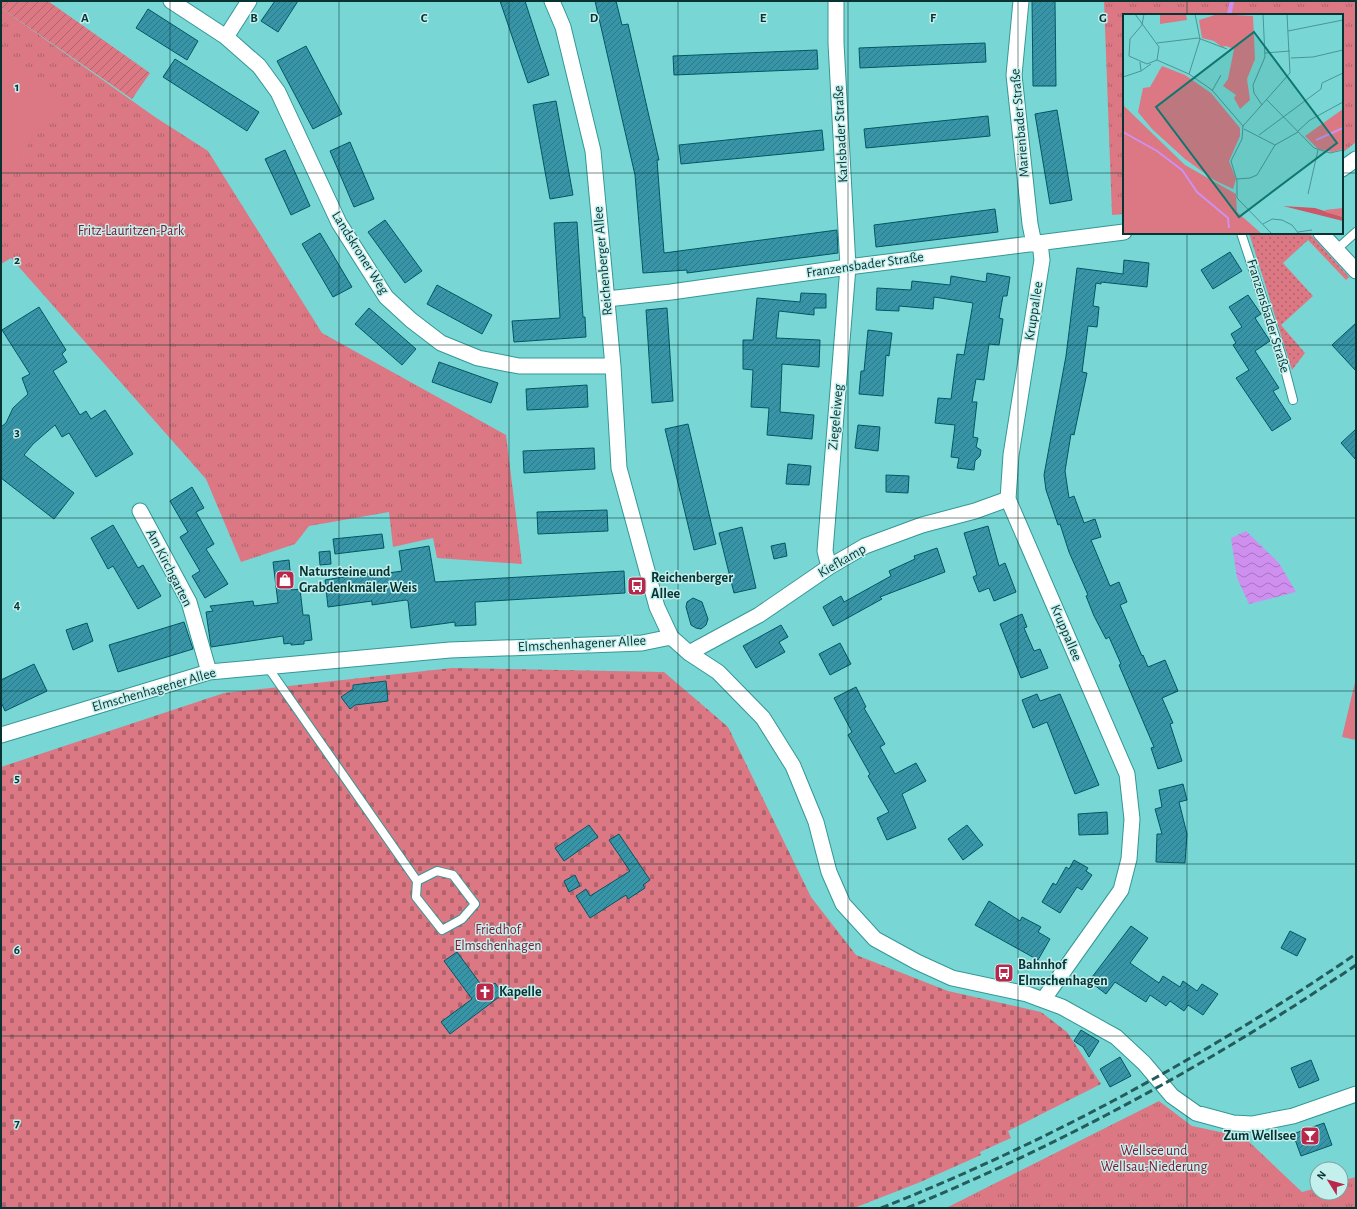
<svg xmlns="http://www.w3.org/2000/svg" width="1357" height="1209" font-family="'Alegreya Sans',sans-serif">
  <defs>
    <pattern id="grass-dots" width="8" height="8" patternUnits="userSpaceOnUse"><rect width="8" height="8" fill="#dc7883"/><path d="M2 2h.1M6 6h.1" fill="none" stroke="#b0636c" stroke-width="1.8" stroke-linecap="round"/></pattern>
    <pattern id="cemetery-stones" width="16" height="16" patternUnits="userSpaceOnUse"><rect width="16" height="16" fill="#dc7883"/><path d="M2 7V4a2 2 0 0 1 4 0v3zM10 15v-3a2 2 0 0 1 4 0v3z" fill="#b0636c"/></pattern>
    <pattern id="park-tufts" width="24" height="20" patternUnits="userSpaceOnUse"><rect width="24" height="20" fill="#dc7883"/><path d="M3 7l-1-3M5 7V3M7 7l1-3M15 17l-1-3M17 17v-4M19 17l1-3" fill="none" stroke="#b0636c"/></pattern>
    <pattern id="garden-furrows" width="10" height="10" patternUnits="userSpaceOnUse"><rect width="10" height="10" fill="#dc7883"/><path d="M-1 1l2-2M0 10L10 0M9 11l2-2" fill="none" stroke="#b0636c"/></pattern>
    <pattern id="water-waves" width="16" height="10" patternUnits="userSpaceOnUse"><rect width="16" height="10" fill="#ce8fee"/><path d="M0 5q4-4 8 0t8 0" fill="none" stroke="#a575c1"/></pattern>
    <pattern id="building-hatch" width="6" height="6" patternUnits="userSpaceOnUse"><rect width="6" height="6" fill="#3895a7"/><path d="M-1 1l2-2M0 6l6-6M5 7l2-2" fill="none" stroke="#2d7a89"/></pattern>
  </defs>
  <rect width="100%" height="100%" fill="#78d7d5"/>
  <path fill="url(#grass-dots)" d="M1249 233H1306L1312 236 1349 277 1346 280 1308 240 1283 263 1313 296 1281 325 1305 353 1292 370Z"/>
  <path fill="url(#cemetery-stones)" d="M452 668 664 672 728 727 811 897 856 955 948 991 1041 1012 1067 1032 1101 1084 1008 1131 1011 1138 980 1152 981 1155 918 1183 854 1208H1V767L224 693Z"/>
  <path fill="url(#park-tufts)" d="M1104 1H1356V142L1342 153V15H1124V214L1112 215Z
    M1 8 155 117 208 151 322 333 506 435 522 564 437 558 433 538 393 547 389 512 309 526 295 544 241 562 206 479 11 258 1 264Z
    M1159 1101 1192 1126 1244 1137 1302 1192 1317 1188V1193H1341V1181L1356 1177V1208H946Z"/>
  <path fill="url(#garden-furrows)" d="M1 1H48L150 73 132 99 1 8Z"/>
  <path fill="#dc7883" d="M1 51 63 97 1 182Z
    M1355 682H1356V740L1342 737Z"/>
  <path fill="url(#water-waves)" d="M1246 531 1279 563 1296 592 1249 604 1237 578 1231 538Z"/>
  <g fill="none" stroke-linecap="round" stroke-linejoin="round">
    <path stroke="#ce8fee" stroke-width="4.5" d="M1229 15 1232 1"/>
  </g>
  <path fill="url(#building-hatch)" stroke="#035664" d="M275 1H298L278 32 261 21Z
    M500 1H525L549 75 528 83Z
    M595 1H616L622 25 628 24 659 160H657L664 253 837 230 838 253 687 273V270L643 273 635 175Z
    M1032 1H1055L1056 86H1033Z
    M148 9 198 41 187 60 136 28Z
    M985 43 986 62 860 68 859 48Z
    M306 46 342 114 313 129 277 61Z
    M817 50 818 69 674 75 673 56Z
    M175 59 259 112 247 131 163 77Z
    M556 101 573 195 550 199 533 105Z
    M1057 110 1072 200 1050 204 1035 114Z
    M988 116 990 136 866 148 864 129Z
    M822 130 824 150 681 164 679 145Z
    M350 142 374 199 354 207 330 151Z
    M285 150 310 206 291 215 265 159Z
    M995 209 998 232 876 247 874 225Z
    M385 220 422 271 405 283 368 232Z
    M577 222 583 317H585L586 337 514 342 512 321 560 318 554 223Z
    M320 233 352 287 333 297 302 244Z
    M1230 252 1242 271 1213 289 1201 270Z
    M1124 260 1149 263 1147 287 1101 282V284L1096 283 1093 306 1099 307 1097 327 1088 326 1082 372 1087 373 1074 435 1071 434 1065 471 1069 498 1074 496 1084 523 1095 519 1101 537 1091 540 1110 586 1119 582 1127 602 1120 605 1142 656 1143 655 1148 667 1165 660 1178 691 1162 698 1173 723 1170 724 1182 761 1158 769 1151 748 1154 747 1119 665 1121 664 1109 637 1106 639 1094 616 1086 596 1088 595 1069 552 1060 524 1058 525 1046 490 1044 475 1066 356 1077 268 1123 274Z
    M987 273 1010 277 1007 296H1003L999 318 1003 319 999 345 989 344 984 380 976 379 972 402H977L973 437 978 438 976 447 981 450 980 456 975 461 974 470 957 468 959 458 951 457 955 425 935 423 938 398 951 399 957 354 964 355 973 303 934 297 933 309 899 306V311L876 310 877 288 911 290 912 281 950 285 951 276 986 282Z
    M437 285 492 315 482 334 427 304Z
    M801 293 826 294V308H814V315L779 311 776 338 820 340 819 367 782 364 780 412 814 415 812 439 767 435 769 408 751 407 753 370 743 369V340H753L757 298 800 302Z
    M1248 295 1261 314 1255 318 1270 341 1255 351 1279 388 1273 391 1291 419 1272 431 1236 378 1249 370 1233 345 1236 343 1231 334 1242 327 1229 307Z
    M39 307 66 350 62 354 67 362 53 371 80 415 86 411 91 419 105 410 133 454 96 477 69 433 62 437 55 425 33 444 24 455 74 493 54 519 1 478V427L6 423 13 408 28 394 22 378 30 374 2 330Z
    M369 308 416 349 402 365 355 324Z
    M667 308 673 401 652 403 646 310Z
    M1356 323V371L1332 345Z
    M868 330 892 333 889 356 886 355 883 396 859 394 861 371H864Z
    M439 362 498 383 491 403 432 382Z
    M587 385 588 407 527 410 526 389Z
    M688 424 716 544 694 550 665 429Z
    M858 425 880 427 878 451 855 448Z
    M1356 429V460L1341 443Z
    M594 448 595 469 524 473 523 451Z
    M788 464 811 466 809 485 786 484Z
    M886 475 909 476 908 493 886 492Z
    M192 487 204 508 196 512 214 544 206 549 228 584 205 598 192 576 200 571 180 537 188 532 170 501Z
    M607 510 608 531 538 534 537 512Z
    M113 525 138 568 143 565 161 596 138 609 113 566 108 569 91 538Z
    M988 526 999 566 1005 563 1016 592 994 601 989 588 979 592 973 577 977 575 964 533Z
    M742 527 756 588 734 593 719 533Z
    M382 534 384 548 335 554 333 539Z
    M785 543 787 556 774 559 771 546Z
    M429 546 435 582 624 571 625 593 475 602 476 625 455 626V622L411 628 408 601 406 600 372 605V601L328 607 325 580 368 573V576L402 571 399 551Z
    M937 548 945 572 880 597 882 599 833 626 823 607 841 596 844 602 891 576 889 571 915 559 914 556Z
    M330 551 331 564 320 565 319 552Z
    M289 560 292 590 300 589 303 615H309L312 640 304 641V644L291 645V643L284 644 283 636 211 647 206 612 213 611 210 606 253 601 254 606 278 603 273 562Z
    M693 598 702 602 708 619 706 625 701 629 696 628 691 625 686 607 687 602Z
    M1022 614 1027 627 1024 628 1034 651 1040 649 1048 668 1021 678 1000 624Z
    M184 622 193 649 118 672 109 645Z
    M87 623 93 641 73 650 66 630Z
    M781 625 788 637 779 642 785 652 756 668 743 646Z
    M840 643 851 664 830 675 819 654Z
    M34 664 47 691 5 711 1 702V680Z
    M386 681 388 701 355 705 350 709 341 697 353 689V685Z
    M856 687 866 707 864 708 885 744 880 747 895 774 916 763 926 781 902 794 916 828 887 840 877 818 889 812 868 776 870 774 848 735 852 732 834 698Z
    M1037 694 1040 701 1060 694 1099 785 1075 794 1047 722 1033 728 1022 700Z
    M1183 784 1187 800 1179 802 1187 834 1185 863 1156 862 1157 834H1162L1155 809 1162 807 1159 790Z
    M1107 812 1108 834 1079 835 1078 814Z
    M589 825 598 837 564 861 555 848Z
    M967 825 983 845 963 860 948 839Z
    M619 834 650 880 643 885 645 888 628 899 626 895 590 918 576 896 586 889 590 896 630 871 609 840Z
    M1074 860 1088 868 1086 871 1092 875 1082 890 1077 887 1060 913 1042 902 1053 883 1056 885 1066 867 1069 869Z
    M575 875 580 886 569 892 564 881Z
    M989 901 1020 921 1022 917 1041 927 1038 932 1050 939 1038 960 975 925Z
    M1131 926 1148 938 1130 963 1159 983 1163 976 1180 987 1183 981 1197 991 1202 984 1218 994 1203 1015 1188 1005 1184 1011 1170 1001 1166 1006 1150 995 1146 1002 1115 982 1106 994 1089 981Z
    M1290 931 1306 939 1297 956 1281 948Z
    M457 952 485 990 495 983 503 994 450 1034 441 1022 472 999 444 961Z
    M1081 1030 1099 1041 1089 1057 1083 1047 1074 1041Z
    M1120 1057 1131 1076 1110 1087 1100 1069Z
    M1311 1060 1319 1080 1299 1088 1291 1068Z
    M1324 1123 1332 1145 1301 1156 1293 1134Z"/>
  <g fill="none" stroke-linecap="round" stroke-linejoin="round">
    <defs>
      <path id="service" d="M1241 233 1281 354 1293 400
        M1336 250 1356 232
        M267 666 417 881 416 897 442 930 462 919 475 904 453 875 437 871 417 881"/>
      <path id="minor" d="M171 1 226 37 259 66 278 92 339 223 386 297 411 320 441 343 478 358 519 366H613
        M552 1 563 27 593 151 613 366 619 468 657 607 671 637 689 653 718 672 763 718 793 766 816 822 829 872 843 904 875 939 917 962 952 978 1027 994 1043 1000 1062 1007 1116 1037 1144 1063 1172 1096 1196 1113 1233 1123 1252 1124 1293 1116 1356 1094
        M1021 1 1014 75 1030 224 1034 244
        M226 37 249 1
        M1342 169 1356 159
        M1321 233 1356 271
        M1040 243 1042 260 1011 455 1008 499 1127 774 1132 819 1129 859 1121 890 1043 1000
        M607 299 671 292 848 267 1124 232
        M140 511 189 602 209 672
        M829 567 825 551 848 267 836 43V1
        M689 653 759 615 829 567 865 546 922 525 975 511 1008 499
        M1 735 209 672 450 650 642 643 671 637"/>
    </defs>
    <use href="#service" stroke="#349796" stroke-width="10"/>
    <use href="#minor" stroke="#349796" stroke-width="17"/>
    <use href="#service" stroke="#fff" stroke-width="8"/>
    <use href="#minor" stroke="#fff" stroke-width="15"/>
    <path stroke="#245c5b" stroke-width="3" stroke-dasharray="8 4" stroke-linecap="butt" d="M881 1208C1049 1142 1207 1055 1356 954
      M907 1208C1065 1143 1215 1061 1356 965"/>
  </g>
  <path fill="none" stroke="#083333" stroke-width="1" stroke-opacity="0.55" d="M170 1V1208M339 1V1208M509 1V1208M678 1V1208M848 1V1208M1018 1V1208M1187 1V15M1 173H1124M1342 173H1356M1187 233V1208M1 345H1356M1 518H1356M1 691H1356M1 864H1356M1 1036H1356"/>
  <defs>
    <symbol id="shop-square" viewBox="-11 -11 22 22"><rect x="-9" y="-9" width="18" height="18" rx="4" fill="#b9284a" stroke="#c3efed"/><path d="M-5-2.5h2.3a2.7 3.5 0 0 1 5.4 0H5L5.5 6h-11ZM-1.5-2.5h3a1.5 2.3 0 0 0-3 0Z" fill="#fff"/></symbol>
    <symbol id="bus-square" viewBox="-11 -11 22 22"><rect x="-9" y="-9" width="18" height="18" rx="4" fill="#b9284a" stroke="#c3efed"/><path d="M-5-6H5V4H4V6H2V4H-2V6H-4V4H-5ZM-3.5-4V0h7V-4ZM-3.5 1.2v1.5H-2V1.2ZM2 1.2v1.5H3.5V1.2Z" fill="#fff"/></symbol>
    <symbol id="church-square" viewBox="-11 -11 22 22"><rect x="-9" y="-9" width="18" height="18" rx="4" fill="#b9284a" stroke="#c3efed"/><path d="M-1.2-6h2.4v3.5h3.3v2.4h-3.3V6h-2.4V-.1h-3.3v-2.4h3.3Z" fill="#fff"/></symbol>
    <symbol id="bar-square" viewBox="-11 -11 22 22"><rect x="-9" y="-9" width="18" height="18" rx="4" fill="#b9284a" stroke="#c3efed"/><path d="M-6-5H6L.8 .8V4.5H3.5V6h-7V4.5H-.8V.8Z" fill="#fff"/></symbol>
  </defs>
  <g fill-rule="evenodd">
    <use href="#shop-square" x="274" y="569" width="22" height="22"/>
    <use href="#bus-square" x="626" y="575" width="22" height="22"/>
    <use href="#bus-square" x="993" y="962" width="22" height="22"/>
    <use href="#church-square" x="474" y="981" width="22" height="22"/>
    <use href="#bar-square" x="1299" y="1125" width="22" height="22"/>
  </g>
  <g text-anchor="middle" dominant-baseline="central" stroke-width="3" stroke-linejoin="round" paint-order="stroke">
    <g font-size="14" fill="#083333" stroke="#c3efed">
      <text transform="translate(1020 123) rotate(-95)">Marienbader Straße</text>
      <text transform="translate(841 134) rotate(-93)">Karlsbader Straße</text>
      <text transform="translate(360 253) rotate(58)">Landskroner Weg</text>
      <text transform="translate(603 261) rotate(-95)">Reichenberger Allee</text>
      <text transform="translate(865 265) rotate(-8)">Franzensbader Straße</text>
      <text transform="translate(1034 311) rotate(-81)">Kruppallee</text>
      <text transform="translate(1268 316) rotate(73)">Franzensbader Straße</text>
      <text transform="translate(836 417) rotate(-85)">Ziegeleiweg</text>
      <text transform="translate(842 561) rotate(-30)">Kiefkamp</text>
      <text transform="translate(169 568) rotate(63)">Am Kirchgarten</text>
      <text transform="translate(1066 633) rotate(67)">Kruppallee</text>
      <text transform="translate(582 644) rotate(-3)">Elmschenhagener Allee</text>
      <text transform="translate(154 690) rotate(-16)">Elmschenhagener Allee</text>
    </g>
    <g font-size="14" fill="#841932" stroke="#c3efed">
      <text x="131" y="231">Fritz-Lauritzen-Park</text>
      <text x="498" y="930">Friedhof<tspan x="498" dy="16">Elmschenhagen</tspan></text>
      <text x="1154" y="1151">Wellsee und<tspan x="1154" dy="16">Wellsau-Niederung</tspan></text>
    </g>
    <g font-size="14" font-weight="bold" fill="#083333" stroke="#c3efed" text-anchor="start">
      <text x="299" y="572">Natursteine und<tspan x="299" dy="16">Grabdenkmäler Weis</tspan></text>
      <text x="651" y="578">Reichenberger<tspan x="651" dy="16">Allee</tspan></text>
      <text x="1018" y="965">Bahnhof<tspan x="1018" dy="16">Elmschenhagen</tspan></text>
      <text x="499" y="992">Kapelle</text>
      <text x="1296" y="1136" text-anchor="end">Zum Wellsee</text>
    </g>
  </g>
  <g transform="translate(1123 14)">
    <rect width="220" height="220" fill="#78d7d5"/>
    <path d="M37 0H63L64 6 37 10Z" fill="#dc7883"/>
    <path d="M160 192 192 194 220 203V207Z" fill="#cb5869"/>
    <path d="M39 52 62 61 88 79 117 114V122L106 147 113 165 110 175 91 166 62 145 29 115 15 98 20 74 27 73Z" fill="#dc7883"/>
    <path d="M95 0 130 2 132 45 124 65 127 86 117 95 111 84 113 81 100 72 105 65 111 35 103 32 99 33 91 27 79 24 76 6ZM0 91 62 151 113 180 114 198 139 220H0ZM220 95V135L209 138 195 135 182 122ZM220 194V203L202 198V196Z" fill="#dc7883"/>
    <path d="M111 5H127V29L111 30Z" fill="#dc7883"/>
    <path fill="none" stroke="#ce8fee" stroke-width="2" d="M0 118 34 137 59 156 74 178 105 204 106 214M193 126 220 114"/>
    <path fill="none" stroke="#4b9594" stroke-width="1" d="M12 0 36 33 34 46 66 60 89 76 120 112 119 125 108 147 114 167V184L149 220M21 0 19 11 7 25 6 42 24 50 34 46M165 17 220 6M34 29 75 24 104 35M142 39 167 37M168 44 190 43 220 36M17 48 18 57 28 50M66 60 77 25 72 0M0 63 18 57M89 77 98 61M144 86 191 134 207 139 220 136M139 91 131 79 130 71 142 43 140 0M120 112 167 59 164 0M121 115 152 131M175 117 187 106 220 88M136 121 198 75 199 69 220 59M114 165 127 164 134 161 152 131 175 118M185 180 195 136M140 210 149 205 159 206 169 211 176 220M175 218 189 216"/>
    <path fill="#0f766e" fill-opacity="0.15" stroke="#0f766e" stroke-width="2" d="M131 18 214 129 116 203 33 93Z"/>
    <rect width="220" height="220" fill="none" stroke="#083333" stroke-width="2"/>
  </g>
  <g font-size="13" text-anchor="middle" font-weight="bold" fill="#083333" stroke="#c3efed" stroke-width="3" stroke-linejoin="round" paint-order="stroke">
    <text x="85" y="22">A</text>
    <text x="254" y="22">B</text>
    <text x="424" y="22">C</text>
    <text x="594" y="22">D</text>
    <text x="763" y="22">E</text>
    <text x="933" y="22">F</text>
    <text x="1103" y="22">G</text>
    <text x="17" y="91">1</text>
    <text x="17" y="264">2</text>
    <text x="17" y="436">3</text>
    <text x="17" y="609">4</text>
    <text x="17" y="782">5</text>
    <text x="17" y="954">6</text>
    <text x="17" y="1127">7</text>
  </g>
  <rect width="1357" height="1209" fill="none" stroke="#083333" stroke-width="4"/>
  <g transform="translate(1329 1181) rotate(307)"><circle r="19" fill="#c3efed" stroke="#78a4a3"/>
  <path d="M0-3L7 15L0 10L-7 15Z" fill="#b9284a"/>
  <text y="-6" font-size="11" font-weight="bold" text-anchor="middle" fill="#083333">N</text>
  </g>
</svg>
